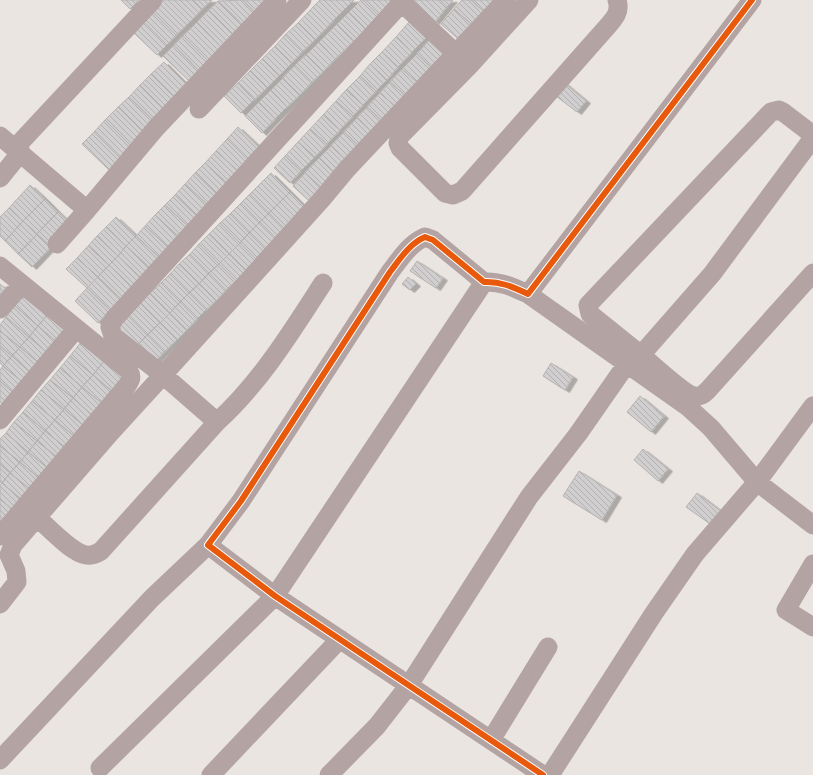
<svg xmlns="http://www.w3.org/2000/svg" width="813" height="775" font-family="Signika,sans-serif">
  <defs>
    <pattern id="building-back-hatch" width="6" height="6" patternUnits="userSpaceOnUse"><rect width="6" height="6" fill="#d0cece"/><path d="M-1 5l2 2M0 0l6 6M5-1l2 2" fill="none" stroke="#b2b0b0"/></pattern>
    <filter id="shadow"><feDropShadow dx="4.5" dy="2.5" stdDeviation="0" flood-color="#0004"/></filter>
  </defs>
  <rect width="100%" height="100%" fill="#ebe5e1"/>
  <path fill="url(#building-back-hatch)" stroke="#b6b3b3" filter="url(#shadow)" d="M121 0H139L130 9Z
    M161 0H168L190 22 176 35 151 10Z
    M168 0H193L202 9 190 22Z
    M193 0H212L202 9Z
    M243 0 256 14 244 26 218 1Z
    M243 0H268L256 14Z
    M320 0H336L345 9 333 21 316 4Z
    M336 0H354L345 9Z
    M361 0H363L379 16 366 29 349 12Z
    M363 0H394L379 16Z
    M413 0H440L447 7 435 22Z
    M440 0H453L447 7Z
    M462 0H471L489 16 477 29 454 9Z
    M471 0H499L489 16Z
    M218 1 244 26 234 35 209 10Z
    M316 4 333 21 315 40 298 23Z
    M454 9 477 29 464 44 441 24Z
    M151 10 176 35 167 45 141 19Z
    M209 10 234 35 222 48 197 22Z
    M349 12 366 29 354 41 337 24Z
    M141 19 167 45 157 55 131 30Z
    M197 22 222 48 208 61 183 36Z
    M409 22 426 38 412 52 396 37Z
    M298 23 315 40 302 52 285 35Z
    M337 24 354 41 335 59 319 42Z
    M285 35 302 52 292 63 275 46Z
    M183 36 208 61 199 71 174 45Z
    M396 37 412 52 398 67 382 52Z
    M430 39 446 55 433 69 417 54Z
    M319 42 335 59 323 72 306 55Z
    M174 45 199 71 189 81 163 56Z
    M275 46 292 63 279 76 262 59Z
    M382 52 398 67 387 80 370 64Z
    M417 54 433 69 419 84 402 69Z
    M306 55 323 72 312 82 295 65Z
    M262 59 279 76 267 88 250 71Z
    M164 62 191 89 179 102 151 74Z
    M370 64 387 80 376 91 360 76Z
    M295 65 312 82 300 95 283 78Z
    M402 69 419 84 407 97 390 82Z
    M250 71 267 88 254 100 238 83Z
    M151 74 179 102 168 113 140 85Z
    M360 76 376 91 363 105 346 90Z
    M283 78 300 95 287 107 271 90Z
    M562 81 586 101 577 112 552 93Z
    M390 82 407 97 397 108 380 93Z
    M238 83 254 100 241 113 224 96Z
    M140 85 168 113 157 124 129 97Z
    M271 90 287 107 275 119 259 102Z
    M346 90 363 105 353 116 336 101Z
    M380 93 397 108 383 122 367 107Z
    M129 97 157 124 146 135 118 107Z
    M336 101 353 116 340 130 323 115Z
    M259 102 275 119 262 133 245 116Z
    M118 107 146 135 133 148 105 120Z
    M367 107 383 122 373 133 357 118Z
    M323 115 340 130 327 144 310 129Z
    M357 118 373 133 360 147 344 132Z
    M105 120 133 148 121 159 94 132Z
    M238 127 262 150 250 162 227 139Z
    M310 129 327 144 315 157 298 142Z
    M94 132 121 159 110 171 82 144Z
    M344 132 360 147 347 161 331 146Z
    M227 139 250 162 240 173 216 151Z
    M298 142 315 157 301 171 285 156Z
    M331 146 347 161 335 174 319 158Z
    M216 151 240 173 229 185 205 163Z
    M285 156 301 171 290 183 274 168Z
    M319 158 335 174 322 188 305 173Z
    M205 163 229 185 218 195 195 173Z
    M195 173 218 195 209 206 185 184Z
    M271 173 290 192 280 202 261 183Z
    M305 173 322 188 309 201 293 186Z
    M261 183 280 202 269 213 250 194Z
    M185 184 209 206 198 217 175 195Z
    M30 185 45 199 23 221 9 208Z
    M290 192 307 209 297 219 280 202Z
    M250 194 269 213 260 222 241 203Z
    M175 195 198 217 189 227 165 205Z
    M45 199 58 212 37 234 23 221Z
    M280 202 297 219 286 230 269 213Z
    M241 203 260 222 249 233 230 214Z
    M165 205 189 227 179 237 155 215Z
    M9 208 23 221 5 241 0 236V217Z
    M58 212 72 225 51 247 37 234Z
    M269 213 286 230 277 239 260 222Z
    M230 214 249 233 240 243 220 223Z
    M155 215 179 237 169 248 145 226Z
    M116 217 136 236 126 246 106 227Z
    M23 221 37 234 18 254 5 241Z
    M260 222 277 239 266 250 249 233Z
    M220 223 240 243 229 254 209 234Z
    M145 226 169 248 160 258 136 236Z
    M106 227 126 246 118 256 97 236Z
    M249 233 266 250 257 260 240 243Z
    M37 234 51 247 32 267 18 254Z
    M209 234 229 254 219 264 199 244Z
    M97 236 118 256 109 265 88 246Z
    M136 236 160 258 150 268 126 246Z
    M240 243 257 260 246 271 229 254Z
    M199 244 219 264 209 273 190 254Z
    M88 246 109 265 98 277 77 258Z
    M126 246 150 268 141 278 118 256Z
    M190 254 209 273 199 284 179 264Z
    M229 254 246 271 236 281 219 264Z
    M118 256 141 278 132 287 109 265Z
    M77 258 98 277 87 288 66 269Z
    M417 261 443 278 436 288 410 271Z
    M179 264 199 284 189 293 170 274Z
    M219 264 236 281 226 290 209 273Z
    M109 265 132 287 121 299 98 277Z
    M209 273 226 290 216 301 199 284Z
    M170 274 189 293 180 302 161 283Z
    M98 277 121 299 110 310 87 288Z
    M408 277 416 284 410 290 402 284Z
    M161 283 180 302 170 313 150 293Z
    M0 284 7 290 0 298Z
    M199 284 216 301 206 310 189 293Z
    M87 288 110 310 98 323 75 301Z
    M150 293 170 313 160 323 140 303Z
    M189 293 206 310 197 319 180 302Z
    M25 295 48 314 38 326 15 306Z
    M180 302 197 319 187 330 170 313Z
    M140 303 160 323 147 335 128 316Z
    M15 306 38 326 29 337 6 317Z
    M170 313 187 330 177 340 160 323Z
    M48 314 69 332 59 344 38 326Z
    M128 316 147 335 136 347 116 327Z
    M6 317 29 337 20 347 0 331V325Z
    M160 323 177 340 164 352 147 335Z
    M38 326 59 344 50 355 29 337Z
    M0 331 20 347 12 356 0 346Z
    M147 335 164 352 153 364 136 347Z
    M29 337 50 355 41 365 20 347Z
    M81 342 104 361 93 375 70 356Z
    M0 346 12 356 3 366 0 363Z
    M20 347 41 365 33 375 12 356Z
    M12 356 33 375 25 384 3 366Z
    M70 356 93 375 82 387 60 368Z
    M104 361 125 378 113 392 93 375Z
    M551 363 573 377 565 390 543 376Z
    M3 366 25 384 16 395 0 381V370Z
    M60 368 82 387 73 398 50 380Z
    M93 375 113 392 103 404 82 387Z
    M50 380 73 398 64 409 41 390Z
    M0 381 16 395 6 407 0 402Z
    M82 387 103 404 93 416 73 398Z
    M41 390 64 409 55 420 32 401Z
    M640 396 664 416 651 432 627 412Z
    M73 398 93 416 84 426 64 409Z
    M32 401 55 420 45 431 23 412Z
    M64 409 84 426 75 437 55 420Z
    M23 412 45 431 37 441 14 422Z
    M55 420 75 437 66 448 45 431Z
    M14 422 37 441 28 452 6 433Z
    M45 431 66 448 58 458 37 441Z
    M6 433 28 452 20 462 0 446V439Z
    M37 441 58 458 49 469 28 452Z
    M0 446 20 462 10 473 0 464Z
    M643 449 668 469 658 481 634 460Z
    M28 452 49 469 40 479 20 462Z
    M20 462 40 479 31 490 10 473Z
    M0 464 10 473 2 483 0 482Z
    M579 471 617 495 602 520 563 496Z
    M10 473 31 490 22 500 2 483Z
    M2 483 22 500 14 511 0 499V485Z
    M697 493 726 515 716 528 686 507Z
    M0 499 14 511 4 523 0 520Z"/>
  <g fill="none" stroke-linecap="round" stroke-linejoin="round">
    <path stroke="#b3a4a3" stroke-width="19" d="M399 0 465 62
      M404 0 114 319 110 327 113 336 163 375 322 199 347 169 506 0
      M529 0 469 66 400 136 398 143 400 148 445 193 453 195 462 191 606 28C614 19 621 12 617 0
      M199 109 302 0
      M813 135 783 112 779 110 771 112 588 305 590 314 641 355 712 274 813 138
      M0 136 87 210 156 128 277 0
      M15 148 153 0
      M0 178 21 152
      M57 244 87 210
      M0 266 129 371C133 378 130 381 126 387L0 536
      M528 294 688 407 711 428 757 482 813 525
      M0 309 21 285
      M641 355C651 363 684 394 694 396 701 397 704 394 708 390L813 273
      M0 420 76 329
      M36 517C49 527 70 552 86 555 92 556 96 554 101 551L217 422
      M813 564 786 610 813 627
      M0 604 17 582 16 571 9 555 13 545 111 432 163 375 217 422C260 383 292 331 323 283
      M491 740 548 647
      M0 760 152 598 208 545
      M100 768 275 596 484 282
      M211 775 340 639
      M329 775 377 726 409 685 529 497 578 434 626 365
      M543 775 275 596 208 545 241 501 390 272C400 259 409 244 425 237L433 240 484 282C500 281 513 287 528 294L752 0
      M550 775 654 613 695 554 757 482 813 406"/>
    <defs>
      <path id="cycleway" d="M543 775 275 596 208 545 241 501 390 272C400 259 409 244 425 237L433 240 484 282C500 281 513 287 528 294L752 0"/>
    </defs>
    <use href="#cycleway" stroke="#fff" stroke-width="8"/>
    <use href="#cycleway" stroke="#e8590c" stroke-width="6"/>
  </g>
</svg>
